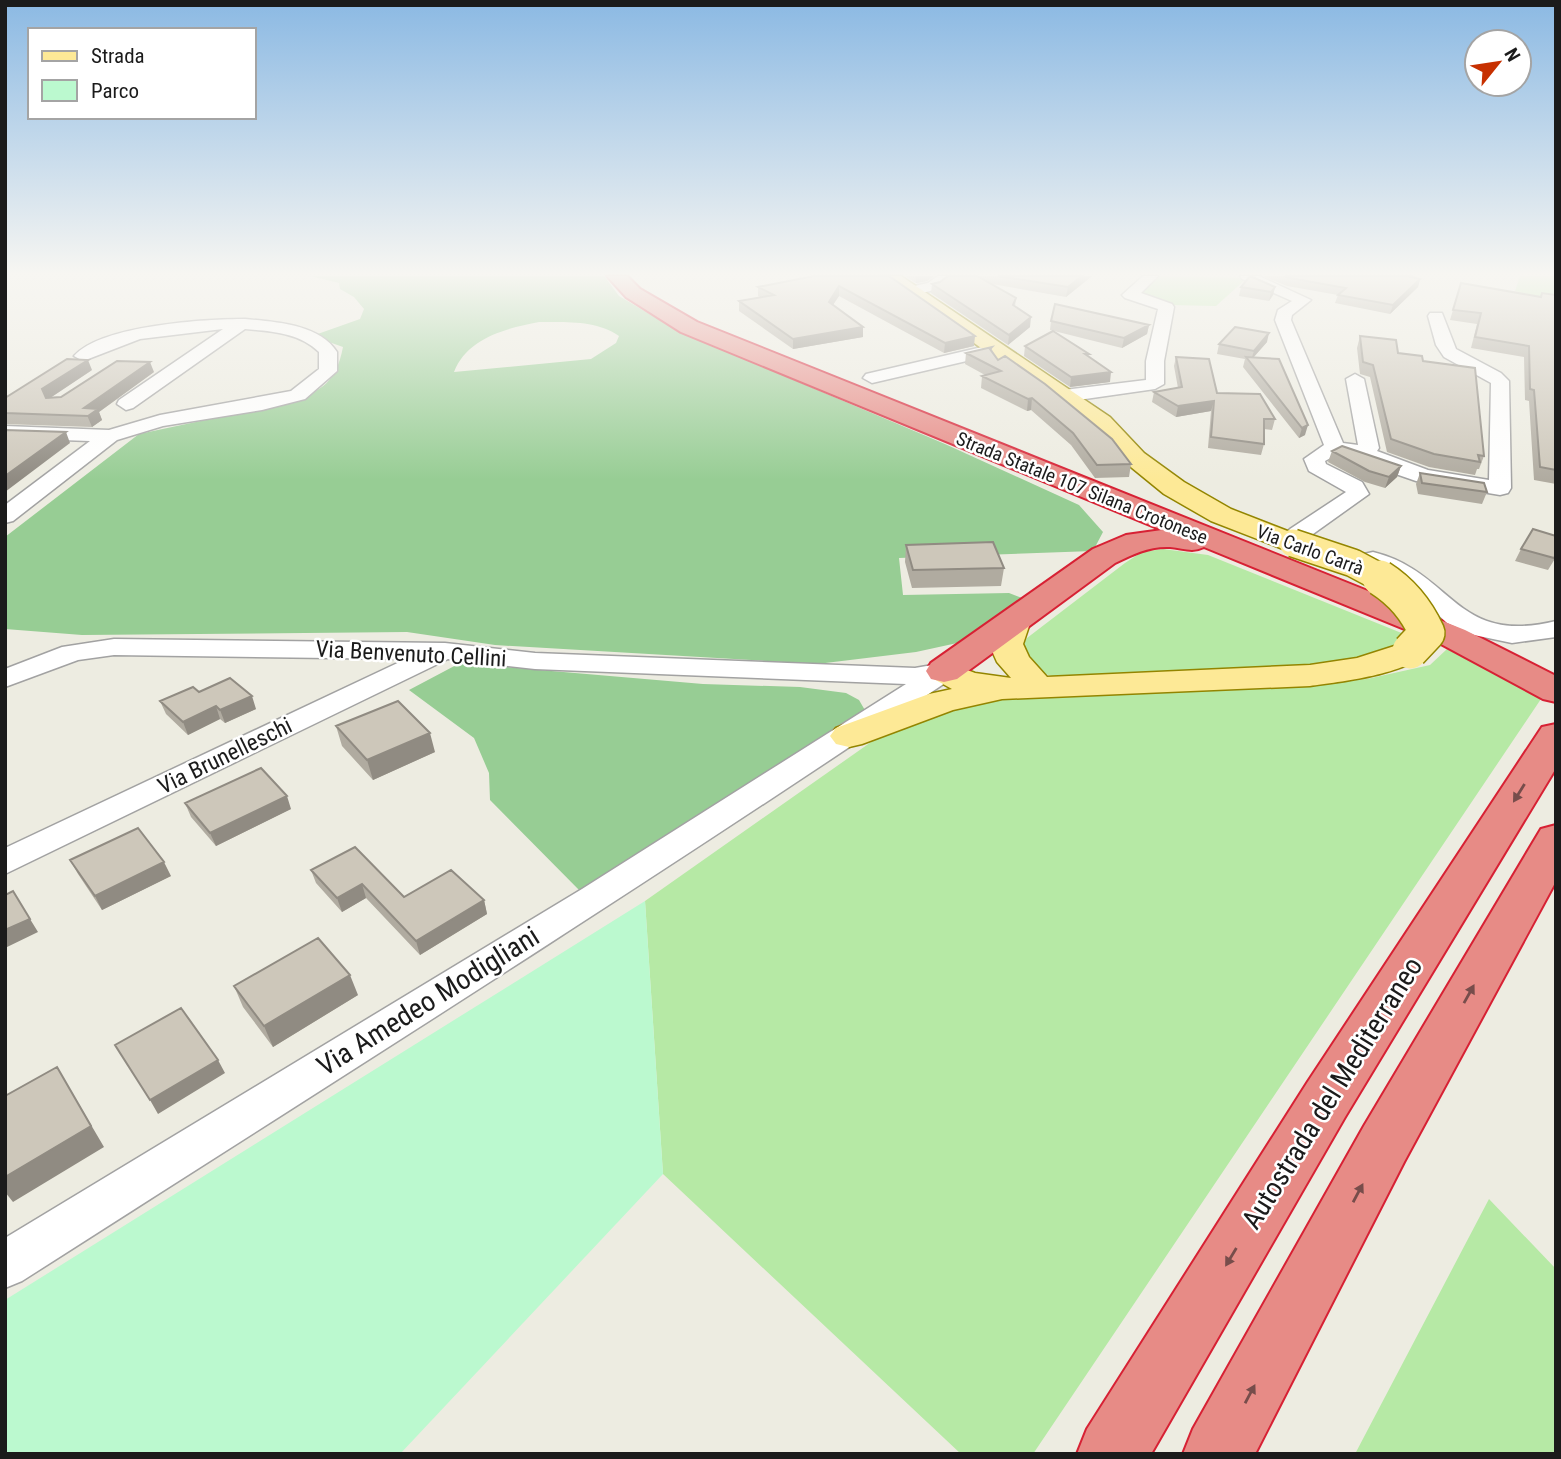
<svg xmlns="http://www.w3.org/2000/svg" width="1561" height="1459" font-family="'Roboto Condensed',sans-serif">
  <rect width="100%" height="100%" fill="#edece1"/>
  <path fill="#b6e9a5" d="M1155 276 1247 278 1216 306 1171 305 1133 294Z
    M1520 276H1556V301L1515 291Z
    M1163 549 1208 555 1409 636 1408 644 1361 665 1087 681C1056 676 1033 680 1021 647L1027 638 1125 563 1142 552Z
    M1447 649 1543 696 1033 1454H961L663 1174 645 901 874 740 930 711 989 698 1367 679 1430 665Z
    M1489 1199 1556 1269V1454H1355Z"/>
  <path fill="#97cd94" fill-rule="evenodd" d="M310 276H604L619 296 678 331 945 444 1079 505 1103 532 1093 551 899 558 903 595 1009 593 1033 602 971 640 916 652 817 664 495 645 407 632 82 635 5 629V537L139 434 291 402C323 390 336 382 343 347L312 336 360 319 364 309 354 297 340 289 339 283ZM539 322C565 322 597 320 619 336L616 343 591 359 454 372C467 338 507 328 539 322Z
    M460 663 703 684 800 687 846 693 859 700 866 712 582 893 490 800 489 773 474 738 409 690Z"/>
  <path fill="#bbf9cf" d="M645 901 663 1174 400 1454H5V1300Z"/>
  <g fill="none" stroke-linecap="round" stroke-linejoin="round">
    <defs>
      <path id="minor" d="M938 276H954L938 289 910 296 902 291 905 288 928 283Z
        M1143 276H1158L1141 293 1172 304 1174 307 1164 361V384L1155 389 1064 402 1057 400 1055 396 1064 390 1146 380V361L1158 309 1125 298 1122 295Z
        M1240 276H1259L1311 300 1292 315 1291 320 1343 443 1358 445 1346 379 1355 374 1364 379 1379 448 1377 451 1428 470 1489 480 1491 383 1444 357 1436 345 1428 316 1430 313H1442L1456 349 1501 373 1509 381 1511 488 1508 493 1500 495 1416 481 1338 454 1325 461 1326 464 1362 482 1369 494 1306 539H1290L1286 534 1290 529 1346 492 1309 471 1304 459 1324 445 1275 320 1278 310 1292 301 1242 279Z
        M245 319C275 322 319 324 337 352V371L305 399 262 410 163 426 117 440 13 521 5 523V505L90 441 5 438V426L109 430 160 415 291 391 319 369V352C300 333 271 331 245 329L133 408 126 410 117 404 119 400 223 329 140 339 83 361 74 356C101 325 206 319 245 319Z
        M995 344 1001 345 1004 349 1001 353 872 383 863 378 866 374Z
        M1373 552C1454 572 1454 646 1556 621V637L1512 643 1474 635 1447 623 1407 586 1364 564 1361 559 1364 554Z
        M114 639 445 643 535 653 915 668 944 663 954 665 958 671 954 677C647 884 334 1082 22 1281L5 1288V1238L582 889 906 684 535 669 448 659 5 874V848L406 659 114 655 78 660 5 687V669L62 647Z"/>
      <path id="major" d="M880 276H901L1110 417 1144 453 1184 482 1231 509 1303 537 1308 543 1303 549 1293 552 1283 549 1211 521 1164 494 1126 463 1092 427Z
        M1014 613 1025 616 1030 623 1023 644 1029 657 1047 677 1310 665 1357 658 1410 641 1422 644 1427 651C1411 674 1338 682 1310 686L1002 699 953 710 862 744 849 747 836 744 830 736 836 728 929 694 952 689 932 678 927 671 932 664 944 661 975 673 1011 678 997 662 989 644 1003 616Z"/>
      <path id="highway" d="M607 276H627L640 289 697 322 1465 630 1556 676V702L1543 699 1441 644 1204 547C1192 553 1183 548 1170 547 1150 546 1133 554 1115 563L957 679 944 682 931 679 926 671 931 663 1093 549 1126 535 1162 530 681 332 626 297Z
        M1556 724V768L1345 1117 1151 1454H1077L1087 1429 1307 1083 1542 727Z
        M1556 825V881L1404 1162 1255 1454H1183L1193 1429 1364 1126 1541 829Z"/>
    </defs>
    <use href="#minor" stroke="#a2a2a2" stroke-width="3"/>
    <use href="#major" stroke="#938500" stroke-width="3"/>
    <use href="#highway" stroke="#d72134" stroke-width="4"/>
    <use href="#minor" fill="#fff" fill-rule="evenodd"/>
    <use href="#major" fill="#fde996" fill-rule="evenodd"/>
    <use href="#highway" fill="#e78b86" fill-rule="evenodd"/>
    <defs>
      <path id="major-bridge-far1" d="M1293 543 1353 563 1383 579"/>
      <path id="major-bridge" d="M1380 578C1402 592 1416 609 1427 633L1410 651"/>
    </defs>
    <use href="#major-bridge-far1" stroke="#938500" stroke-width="30" stroke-linecap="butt"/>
    <use href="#major-bridge" stroke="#938500" stroke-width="38" stroke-linecap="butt"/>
    <use href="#major-bridge-far1" stroke="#fde996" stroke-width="27"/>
    <use href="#major-bridge" stroke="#fde996" stroke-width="35"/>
  </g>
  <path fill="#b0aba0" d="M814 276 974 346 944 353 839 296 833 304 863 327V337L793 349 739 311V301L760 297 758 296V287Z
    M905 276H934L927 281 916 283Z
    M948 276H1092L1066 297 992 284 1016 298 1015 307 1030 327 1008 345 931 293 932 284 940 282Z
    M1263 276H1416L1415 278 1420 279 1418 287 1390 314 1335 303 1338 295 1287 286Z
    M1461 283 1541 297 1556 295V484L1534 480 1529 401 1525 400 1524 357 1471 348 1477 324 1450 320Z
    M1241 287H1275L1273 295 1269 301 1239 296Z
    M1051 321 1149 325 1147 334 1122 348 1050 330Z
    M1360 336 1398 353 1423 361 1484 456 1479 469H1477L1475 475 1429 467 1387 452 1370 377 1360 374 1357 348Z
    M1267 342 1254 357 1279 359 1305 435 1299 438 1243 367 1245 359 1217 354 1219 344Z
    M1025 346 1089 354 1088 356 1110 382 1070 387 1024 356Z
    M992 347V350L998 360 1131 464 1129 477 1095 478 1071 445 1031 410 1027 411 981 388 982 376 985 375 965 364 966 353Z
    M1176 357 1217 393 1275 419 1272 430 1264 429V444L1261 455 1208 448 1211 411 1176 417 1152 402 1154 392 1178 388 1174 366Z
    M92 370 50 398 61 397 154 372 99 412 102 420 92 427 5 424V398Z
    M1332 451 1401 466 1397 477 1385 488 1365 482 1328 462Z
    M1420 473 1487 492 1482 504 1418 494 1416 484Z
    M906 545 1004 568 1001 586 912 588 905 562Z
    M1521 549 1556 557 1548 570 1515 561Z
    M199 692 256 709 225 723 220 719 188 735 166 714 160 701Z
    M336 726 435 752 373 780 342 746Z
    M185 803 291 809 216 846 191 817Z
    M70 860 171 876 102 910 78 874Z
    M311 870 404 897 484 900 487 914 420 955 366 898 342 912 316 883Z
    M234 986 358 995 273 1047 243 1007Z"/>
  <path fill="#908b82" d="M916 276H934L927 281 916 283Z
    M1082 276H1092L1066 297 1068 287Z
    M1420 279 1418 287 1390 314 1393 305Z
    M839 286V296L829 311V302Z
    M1275 287 1273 295 1269 301 1271 292Z
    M1031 317 1030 327 1008 345 1009 335Z
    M1149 325 1147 334 1122 348 1124 338Z
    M863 327V337L793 349V339Z
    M1269 333 1267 342 1251 360 1254 351Z
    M975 336 974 346 944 353 945 343Z
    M88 360 92 370 47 400 42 389Z
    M150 362 154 372 99 412 102 420 92 427 84 408Z
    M1111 372 1110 382 1070 387 1071 377Z
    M1032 398 1031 410 1027 411 1028 399Z
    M1214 401 1211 411 1176 417 1178 406Z
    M1308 425 1305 435 1299 438 1302 428Z
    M66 432 70 443 5 492V476Z
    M1401 466 1397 477 1385 488 1389 477Z
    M252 696 256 709 225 723 220 710Z
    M216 706 220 719 188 735 183 722Z
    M430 733 435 752 373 780 367 760Z
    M287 796 291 809 216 846 210 833Z
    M164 862 171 876 102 910 95 896Z
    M362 884 366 898 342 912 337 898Z
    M484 900 487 914 420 955 416 941Z
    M30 919 38 932 5 948V930Z
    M350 975 358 995 273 1047 264 1026Z
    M218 1060 225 1073 158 1114 150 1100Z
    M57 1067 104 1147 13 1202 5 1192V1177Z"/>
  <path fill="#cdc7ba" stroke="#908b82" stroke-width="2" d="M814 276H889L975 336 945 343 839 286 829 302 863 327 793 339 739 301 774 295 758 287Z
    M948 276H977L1016 298 1013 305 1031 317 1009 335 932 284 940 282Z
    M998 276H1082L1068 287Z
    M1250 276 1275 287 1271 292 1241 287Z
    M1285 276H1413L1411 277 1420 279 1393 305 1338 295 1346 288 1290 278Z
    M1461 283 1541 297 1542 293 1556 295V470L1540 467 1534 390 1530 389 1529 346 1475 337 1481 313 1453 310Z
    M1055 304 1149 325 1124 338 1051 321Z
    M1235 327 1269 333 1254 351 1219 344Z
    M1053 331 1089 354H1085L1111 372 1071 377 1025 346Z
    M1360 336 1396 340 1398 353 1422 356 1423 361 1475 368 1484 456 1478 455 1480 462 1434 454 1391 439 1373 365 1363 362Z
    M992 347 990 349 998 360 1005 356 1045 384 1112 439 1131 464 1097 465 1073 433 1032 398 1028 399 982 376 1001 371 966 353Z
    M1176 357 1209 359 1217 393 1260 394 1275 419H1264V444L1211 437 1214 401 1178 406 1154 392 1182 387Z
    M1246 357 1279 359 1308 425 1302 428Z
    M67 359 88 360 42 389 46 398 61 397 117 361 150 362 84 408 98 409 88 416 5 413V398Z
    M5 430 66 432 5 476Z
    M1342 446 1401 466 1389 477 1369 471 1332 451Z
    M1420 473 1484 483 1487 492 1422 483Z
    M1533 529 1556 536V555L1554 558 1521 549Z
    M993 542 1004 568 913 570 906 545Z
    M230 678 252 696 220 710 216 706 183 722 160 701 193 687 199 692Z
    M398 701 430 733 367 760 336 726Z
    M261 768 287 796 210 833 185 803Z
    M138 828 164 862 95 896 70 860Z
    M355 847 404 897 451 870 484 900 416 941 362 884 337 898 311 870Z
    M13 891 30 919 5 930V895Z
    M318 938 350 975 264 1026 234 986Z
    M181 1008 218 1060 150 1100 115 1045Z
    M57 1067 91 1126 5 1177V1096Z"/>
  <defs><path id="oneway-solid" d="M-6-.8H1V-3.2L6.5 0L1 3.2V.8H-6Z" transform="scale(1.75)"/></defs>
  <g fill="#774d4b">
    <use href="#oneway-solid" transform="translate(1519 793) rotate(122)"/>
    <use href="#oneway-solid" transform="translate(1469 994) rotate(-61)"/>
    <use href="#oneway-solid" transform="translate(1358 1193) rotate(-62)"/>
    <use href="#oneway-solid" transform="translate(1231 1257) rotate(121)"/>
    <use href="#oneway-solid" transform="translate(1250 1394) rotate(-62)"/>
  </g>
  <linearGradient id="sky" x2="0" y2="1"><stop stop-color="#8bb9e3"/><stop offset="0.57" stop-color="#f7f6f2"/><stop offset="1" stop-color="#f7f6f2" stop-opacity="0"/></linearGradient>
  <rect width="1561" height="480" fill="url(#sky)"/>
  <g text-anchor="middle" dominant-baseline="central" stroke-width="5" stroke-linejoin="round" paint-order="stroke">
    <g font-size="19" fill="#1b1b1b" stroke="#fff">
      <text transform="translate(1082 488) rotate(22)">Strada Statale 107 Silana Crotonese</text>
      <text transform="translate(1310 550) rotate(20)">Via Carlo Carrà</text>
    </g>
    <g font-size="23" fill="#1b1b1b" stroke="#fff">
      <text transform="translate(411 654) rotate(3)">Via Benvenuto Cellini</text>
      <text transform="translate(225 756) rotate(-26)">Via Brunelleschi</text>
    </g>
    <g font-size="28" fill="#1b1b1b" stroke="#fff">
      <text transform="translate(428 1001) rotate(-32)">Via Amedeo Modigliani</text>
      <text transform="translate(1332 1093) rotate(-58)">Autostrada del Mediterraneo</text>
    </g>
  </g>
  <rect width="1561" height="1459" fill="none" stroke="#1b1b1b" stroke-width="14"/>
  <rect x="28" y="28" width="228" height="91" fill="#ffffff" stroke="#a4a4a4" stroke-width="2"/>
  <rect x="42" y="51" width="35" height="10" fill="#fde996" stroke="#a4a4a4" stroke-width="2"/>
  <text x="91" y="63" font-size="21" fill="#1b1b1b">Strada</text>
  <rect x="42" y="80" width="35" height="21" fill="#bbf9cf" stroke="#a4a4a4" stroke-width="2"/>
  <text x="91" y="98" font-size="21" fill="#1b1b1b">Parco</text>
  <g transform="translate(1498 63) rotate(60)"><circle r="33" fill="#ffffff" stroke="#a4a4a4" stroke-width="2"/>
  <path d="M0-5L12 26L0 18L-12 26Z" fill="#c73000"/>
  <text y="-10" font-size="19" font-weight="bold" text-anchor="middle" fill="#1b1b1b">N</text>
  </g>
</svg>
